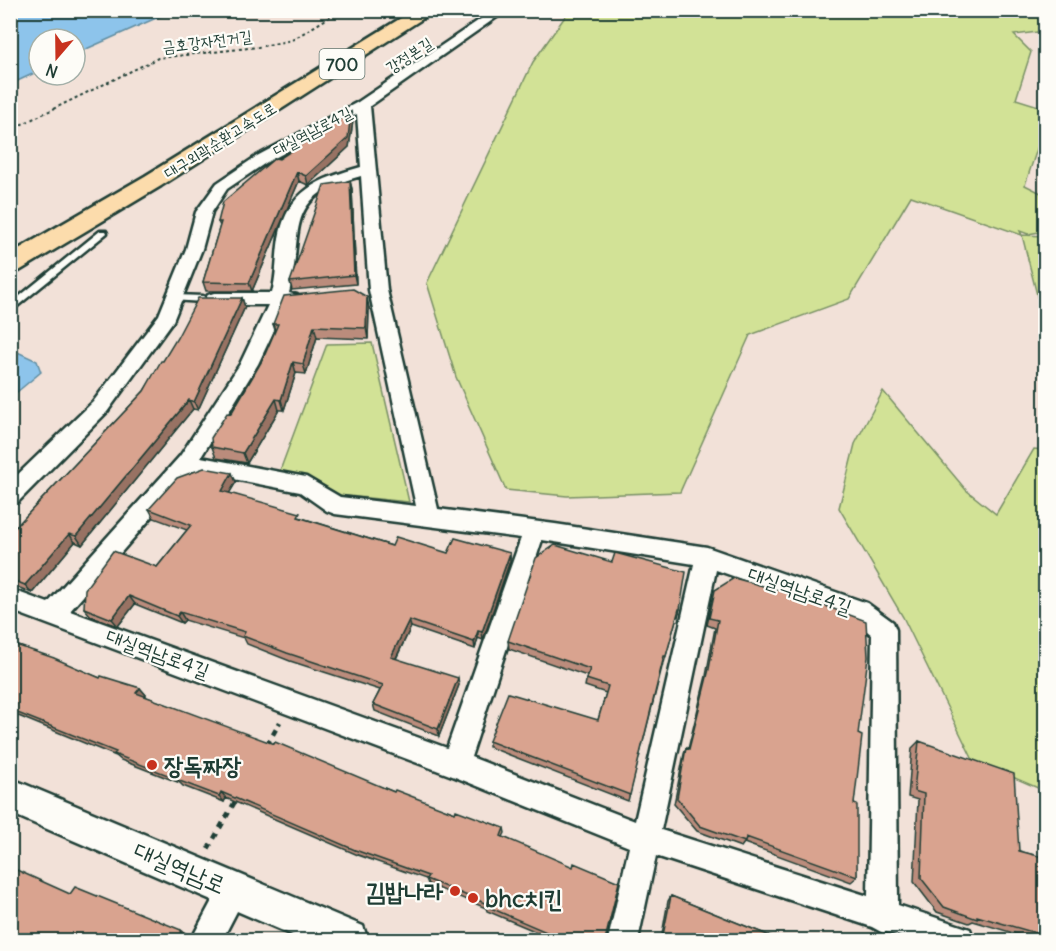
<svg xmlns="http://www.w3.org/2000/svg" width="1056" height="951" font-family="Delius,'Poor Story',sans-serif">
  <rect width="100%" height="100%" fill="#f2e1d8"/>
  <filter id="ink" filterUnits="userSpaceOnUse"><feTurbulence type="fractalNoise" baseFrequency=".0167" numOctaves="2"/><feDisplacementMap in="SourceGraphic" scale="12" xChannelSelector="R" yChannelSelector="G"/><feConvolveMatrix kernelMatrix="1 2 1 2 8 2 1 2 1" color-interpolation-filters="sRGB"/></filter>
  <g filter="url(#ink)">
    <path fill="#d2e296" stroke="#789065" stroke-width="1.5" d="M1031 10 1045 17V31L1014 35 1031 52 1016 99 1045 108V135L1039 143 1025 185 1045 195V231L1028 234 1020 231 1022 235 1045 236V327L1022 235 911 196 849 299 750 335 680 492 567 496 506 490 456 377 427 283 533 62 569 11Z
      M372 343 409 502 338 495 278 476 327 344Z
      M883 391 966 490 996 514 1034 449 1045 450V791L973 760 903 617 839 508 855 444Z"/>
    <path fill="#8dc4eb" stroke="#618ea2" stroke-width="1.5" d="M10 11 11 10 172 11 75 54V39H39V71L11 84Z
      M11 349 37 361 41 372 11 397Z"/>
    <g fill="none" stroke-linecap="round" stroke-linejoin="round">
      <defs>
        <path id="service" d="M100 231H106L107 233 10 312V304Z
          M175 295 203 296 207 299 203 302 172 300V296Z"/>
        <path id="minor" d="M494 10H507L370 106 387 290 438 509 555 524 707 547 867 603 893 622 896 630 898 905 970 929 974 940H914L886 932 883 933 872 927 656 856 638 940H608L629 847 455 777 10 610V589L48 603 180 456 240 364 268 305H214L208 303 205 299 208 295 214 293H272C277 275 276 256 279 238 288 190 319 179 361 167L357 114 267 162 227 189 212 212 202 249 173 321 107 412 18 502 10 504V482L93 402 159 315 186 249 196 212 217 183 257 156 358 102ZM361 176 369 290 416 506 340 497 306 477 201 457 258 364 286 305 297 303 300 299 297 295 289 293C305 231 280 198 361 176ZM192 471 300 492 327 511 335 514 521 538 447 748 70 611ZM542 540 694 564 635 821 471 757ZM716 570 851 618 872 635 868 896 661 830Z
          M233 875 243 880 248 890 222 940H191L223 880Z"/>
        <path id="tertiary" d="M10 778 363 926 368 940H304L10 813Z"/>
        <path id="motorway" d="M414 10H436L161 186 19 271 10 273V254L145 176Z"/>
      </defs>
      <use href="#service" stroke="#1f3d34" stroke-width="5"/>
      <use href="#minor" stroke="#1f3d34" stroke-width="5"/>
      <use href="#tertiary" stroke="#1f3d34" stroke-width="5"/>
      <use href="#motorway" stroke="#1f3d34" stroke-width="5"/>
      <path stroke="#1f3d34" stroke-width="2" stroke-dasharray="3 3" stroke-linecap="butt" d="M10 130 158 58 258 47 292 40 341 10"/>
      <path stroke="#1f3d34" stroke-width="4.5" stroke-dasharray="6 6" stroke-linecap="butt" d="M267 745 280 722
        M208 849 237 798"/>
      <use href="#service" fill="#fdfcf7" fill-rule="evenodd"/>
      <use href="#minor" fill="#fdfcf7" fill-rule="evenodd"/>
      <use href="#tertiary" fill="#fdfcf7" fill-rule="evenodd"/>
      <use href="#motorway" fill="#fcdcac" fill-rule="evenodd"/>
    </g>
    <path fill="#bb8c7b" stroke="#1f3d34" stroke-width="1.5" d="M351 112 353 121 349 147 308 185 299 181 252 291H206L203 282 220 226 218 222Z
      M350 181 352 189 356 284 292 290 290 282Z
      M242 298 245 307 198 410 193 409 82 545 75 542 32 593 10 584V533L144 391 163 361Z
      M369 308 368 339 317 337 306 374 296 373 284 410H279L247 463 216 458 212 447 263 359 275 330 273 324Z
      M236 482 229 493 302 518 392 546 448 553H510V561L483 640 478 638 475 649 411 627 396 659 459 685 439 736 375 711 373 704 380 690 290 661 247 644 244 638 185 620 182 623 135 604 118 626 91 616 84 608 157 567 187 530 154 518 149 509Z
      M612 562 680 609 678 617 677 616 664 663H663L628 801 489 747V741L598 720 606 693 585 686 587 676 509 649 508 641Z
      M715 590 858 734 854 804 857 877 851 882 744 843 741 847 697 831 674 804 684 754 686 748 688 749 706 676 715 628 707 625Z
      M10 643 100 678 140 688 146 695 144 696 394 792 455 813 504 828 505 833 503 837 605 940H556L487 911 486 908 428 884 426 879 358 855 226 798 224 802 183 786 180 783 121 760 116 756 11 713 10 714Z
      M919 741 1019 851 1046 858V940H1037L973 921 969 923 937 912 914 882 918 800 908 797 912 748Z
      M671 896 780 940H661L668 901Z"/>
    <path fill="#987264" stroke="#1f3d34" stroke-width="1.5" d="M351 112 353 121 349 147 308 185 306 176Z
      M297 172 299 181 252 291 249 283Z
      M350 181 352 189 356 284 354 275Z
      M367 297 369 308 368 339 366 328Z
      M242 298 245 307 198 410 194 402Z
      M314 326 317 337 306 374 303 364Z
      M293 362 296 373 284 410 281 400Z
      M276 399 279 410 247 463 243 453Z
      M189 400 193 409 82 545 76 536Z
      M232 473 236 482 226 499 222 491Z
      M69 534 75 542 32 593 25 585Z
      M510 553V561L483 640 482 632Z
      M129 596 135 604 118 626 112 619Z
      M180 612 185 620 182 623 177 616Z
      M409 620 411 627 393 664 391 657Z
      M478 631V638L475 649 474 642Z
      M458 678 459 685 439 736 438 729Z
      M140 688 146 695 141 700 136 693Z
      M221 792 226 798 224 802 219 796Z
      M181 930 187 934 188 940H182Z"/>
    <path fill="#d9a38f" stroke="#1f3d34" stroke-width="1.5" d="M351 112 348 138 306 176 297 172 249 283 203 282 221 222H218L223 202 275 158 279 159Z
      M350 181 354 275 290 282 324 185Z
      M353 289 367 297 366 328 314 326 303 364 293 362 281 400 276 399 243 453 212 447 211 438 227 413 231 414 263 359 278 324H273L284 296Z
      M198 298H242L194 402 189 400 76 536 69 534 25 585 10 579V533L144 391 161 361H163L177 338Z
      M204 468 232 473 222 491 300 513 298 517 392 546 396 537 448 553 455 538 510 553 482 632 478 631 474 642 409 620 391 657 458 678 438 729 373 704 383 685 287 653 243 636 245 632 180 612 177 616 129 596 112 619 84 608 85 589 113 551 157 567 191 525 149 509 177 478Z
      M555 545 612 562 615 553 686 572 680 609H679L666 656H664L630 795 489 741 508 693 598 720 608 686 586 679 590 669 508 641 536 558Z
      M734 578 796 595 866 621 868 657 858 734 862 736 854 804 857 805V877L746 837 745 842 700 826 677 798 686 748 689 749 709 669 718 620 709 618 715 590Z
      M10 643 54 658 100 678 101 676 140 688 136 693 274 744 275 742 394 792 395 790 455 813 456 810 504 828 501 836 573 867 574 863 619 882 605 940H565L486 906 487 904 426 879 428 876 355 850 221 792 219 796 177 780 178 779 114 754 116 752 10 710Z
      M919 741 1014 774 1019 851 1046 858V936L977 916V919L944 907 921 878 924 794 914 791Z
      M10 867 70 894 75 887 181 930 182 940H10Z
      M671 896 780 940H662Z"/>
  </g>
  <g fill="#c8321e" stroke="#fdfcf7" stroke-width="2">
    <circle cx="152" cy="765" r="6"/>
    <circle cx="455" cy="891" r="6"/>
    <circle cx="473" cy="898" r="6"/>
  </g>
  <g text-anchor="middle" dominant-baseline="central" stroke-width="4.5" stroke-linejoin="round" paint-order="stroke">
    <g font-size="16" fill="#1f3d34" stroke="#fdfcf7">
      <text transform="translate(207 41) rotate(-7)">금호강자전거길</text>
      <text transform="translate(409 55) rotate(-33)">강정본길</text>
      <text transform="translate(312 131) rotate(-28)">대실역남로4길</text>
      <text transform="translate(220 140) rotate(-32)">대구외곽순환고속도로</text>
    </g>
    <rect fill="#fdfcf7" stroke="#62766e" stroke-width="1.5" x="319.5" y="49" width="45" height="30" rx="4.5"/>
    <g font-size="18" font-weight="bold" fill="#1f3d34">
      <text x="342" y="64">700</text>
    </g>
    <g font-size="20" fill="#1f3d34" stroke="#fdfcf7">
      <text transform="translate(800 590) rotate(19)">대실역남로4길</text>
      <text transform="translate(158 653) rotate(20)">대실역남로4길</text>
    </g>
    <g font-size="24" font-weight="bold" fill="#1f3d34" stroke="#fdfcf7" text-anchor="start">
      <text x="164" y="765">장독짜장</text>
      <text x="443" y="891" text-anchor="end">김밥나라</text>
      <text x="485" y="898">bhc치킨</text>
    </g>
    <g font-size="24" fill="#1f3d34" stroke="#fdfcf7">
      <text transform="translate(180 867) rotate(23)">대실역남로</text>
    </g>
  </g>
  <rect width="1056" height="951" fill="none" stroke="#fdfcf7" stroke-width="36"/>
  <rect x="18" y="18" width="1020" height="915" fill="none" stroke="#1f3d34" stroke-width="2" filter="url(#ink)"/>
  <g transform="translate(57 57) rotate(200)"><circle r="28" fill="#fdfcf7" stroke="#a4b0a9" stroke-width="1.5"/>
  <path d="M0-4.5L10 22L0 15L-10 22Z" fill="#c8321e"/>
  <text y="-9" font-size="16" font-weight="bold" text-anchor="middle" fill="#1f3d34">N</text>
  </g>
</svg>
